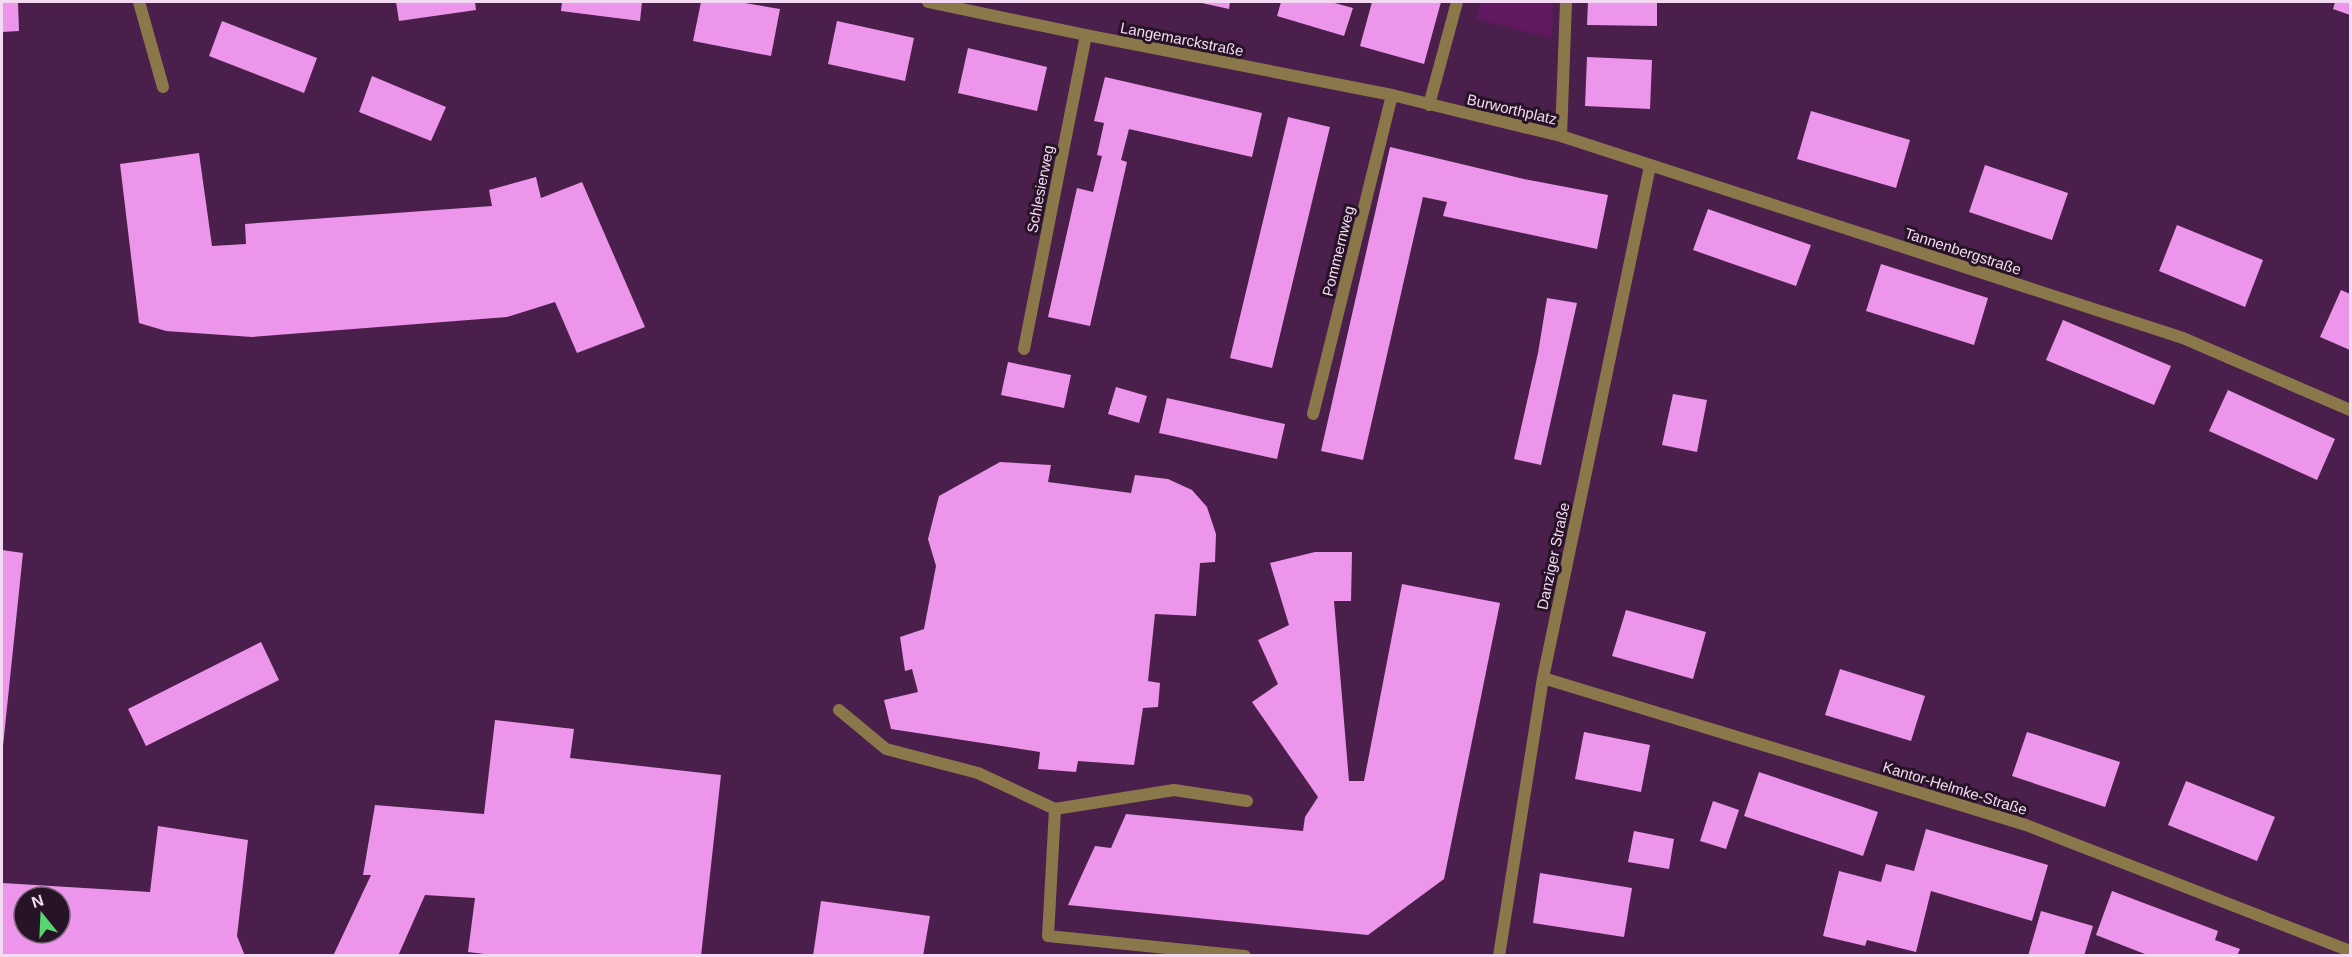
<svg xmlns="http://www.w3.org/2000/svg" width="2352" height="957" font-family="Helvetica,sans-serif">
  <rect width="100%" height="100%" fill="#4b1f4b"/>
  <path fill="#601961" d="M1480 2H1553L1552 38 1476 19Z"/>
  <path fill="#ec95ea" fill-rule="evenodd" d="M2 2H18L19 31 2 32Z
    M396 2H475L476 10 399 21Z
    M562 2H642L640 21 561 11Z
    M701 2H739L780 9 771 56 693 41Z
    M1197 2H1230L1229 9Z
    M1281 2H1331L1353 8 1344 36 1277 16Z
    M1372 2H1441L1424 64 1360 46Z
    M1588 2H1657V26L1587 25Z
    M2335 2H2350V15L2333 9Z
    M222 21 317 58 304 93 209 56Z
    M837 21 914 38 905 81 828 64Z
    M968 48 1047 67 1037 111 958 93Z
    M1587 57 1652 60 1650 109 1585 106Z
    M372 76 446 107 431 141 359 112Z
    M1105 77 1262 113 1252 157 1129 129 1121 160 1127 162 1090 326 1048 317 1077 188 1093 192 1102 156 1097 155 1104 123 1094 121Z
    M1811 111 1910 140 1896 188 1797 159Z
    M1288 117 1330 127 1272 368 1230 358Z
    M1390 147 1524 179 1608 195 1597 249 1443 216 1447 202 1423 197 1363 460 1321 451Z
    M199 153 212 246 246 244 245 224 492 206 489 190 536 177 541 198 582 182 645 327 577 353 555 302 507 317 252 337 166 331 139 323 120 164Z
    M1985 165 2068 193 2052 240 1969 212Z
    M1708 209 1811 245 1796 286 1693 250Z
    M2177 225 2263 260 2245 307 2159 271Z
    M1881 264 1988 298 1974 345 1866 311Z
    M2341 290 2350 294V350L2320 337Z
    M1547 298 1577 303 1541 465 1514 459 1538 353Z
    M2063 320 2171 366 2154 405 2046 360Z
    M1008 362 1071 375 1064 408 1001 395Z
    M1116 387 1147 396 1139 423 1108 414Z
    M2228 390 2335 439 2317 480 2209 431Z
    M1673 394 1707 400 1697 452 1662 445Z
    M1167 398 1285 424 1277 459 1159 433Z
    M1000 462 1051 465 1048 482 1131 493 1135 475 1168 479 1192 490 1207 507 1216 534 1215 562 1200 563 1196 616 1155 614 1148 681 1160 683 1158 707 1143 708 1134 765 1078 761 1076 772 1038 769 1040 752 891 729 884 700 918 692 912 669 905 671 900 637 924 629 936 566 928 539 939 496Z
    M2 550 23 553 3 746H2Z
    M1315 552H1352L1351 601H1334L1349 781H1364L1402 584 1500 603 1444 879 1368 935 1068 905 1095 846 1111 848 1126 814 1303 831 1305 817 1318 797 1252 702 1278 684 1258 640 1289 625 1270 563Z
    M1626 610 1706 632 1693 679 1612 656Z
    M261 642 279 680 146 746 128 709Z
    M1840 669 1925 696 1911 741 1825 715Z
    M495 720 574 729 570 758 721 775 701 956H501L468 952 475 898 425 895 398 956H333L371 875H363L375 805 484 814Z
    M1584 732 1650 745 1641 792 1575 779Z
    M2027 732 2120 762 2105 807 2012 776Z
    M1759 772 1878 812 1863 856 1744 816Z
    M2186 781 2275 817 2257 861 2168 825Z
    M1713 801 1739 810 1726 849 1700 841Z
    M158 826 248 840 237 936 245 956H2V883L150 892ZM24 897H60V933H24Z
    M1926 829 2048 865 2032 921 1931 891 1916 952 1867 940 1865 946 1823 936 1839 871 1881 882 1886 864 1914 871Z
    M1634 831 1674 839 1669 869 1628 862Z
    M1540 873 1632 888 1624 937 1533 923Z
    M2112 891 2218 931 2215 940 2240 949 2237 956H2150L2096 935Z
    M821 901 930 916 923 956H813Z
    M2041 911 2093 926 2084 956H2028Z"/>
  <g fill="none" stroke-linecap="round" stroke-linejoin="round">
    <path stroke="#8b784a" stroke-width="12" d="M139 2 163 87
      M839 710 886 749 978 773 1055 809 1174 790 1247 801
      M1055 809 1048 936 1245 956"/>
    <path stroke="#8b784a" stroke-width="12" d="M928 2 1086 35 1392 95 1561 136 2183 338 2350 410
      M1429 105 1457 2
      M1561 136 1566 2
      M1024 349 1086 35
      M1313 414 1392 95
      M1543 678 2026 825 2350 951
      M1499 956 1543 678 1650 166"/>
  </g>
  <g text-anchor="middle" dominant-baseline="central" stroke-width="6" stroke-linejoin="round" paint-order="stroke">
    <g font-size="15" fill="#f4d9f3" stroke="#261326">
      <text transform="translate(1182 39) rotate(11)">Langemarckstraße</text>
      <text transform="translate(1512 109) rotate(13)">Burworthplatz</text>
      <text transform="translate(1040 189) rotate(-79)">Schlesierweg</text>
      <text transform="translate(1338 251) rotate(-76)">Pommernweg</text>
      <text transform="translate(1963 251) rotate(18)">Tannenbergstraße</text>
      <text transform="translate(1553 556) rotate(-78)">Danziger Straße</text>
      <text transform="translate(1955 788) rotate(17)">Kantor-Helmke-Straße</text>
    </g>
  </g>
  <rect width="2352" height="957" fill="none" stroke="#f4d9f3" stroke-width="6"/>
  <g transform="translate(42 915) rotate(342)"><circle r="28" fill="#261326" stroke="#786278" stroke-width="1.5"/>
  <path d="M0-4.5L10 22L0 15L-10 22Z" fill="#57d570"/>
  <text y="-9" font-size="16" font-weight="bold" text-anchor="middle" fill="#f4d9f3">N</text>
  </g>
</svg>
